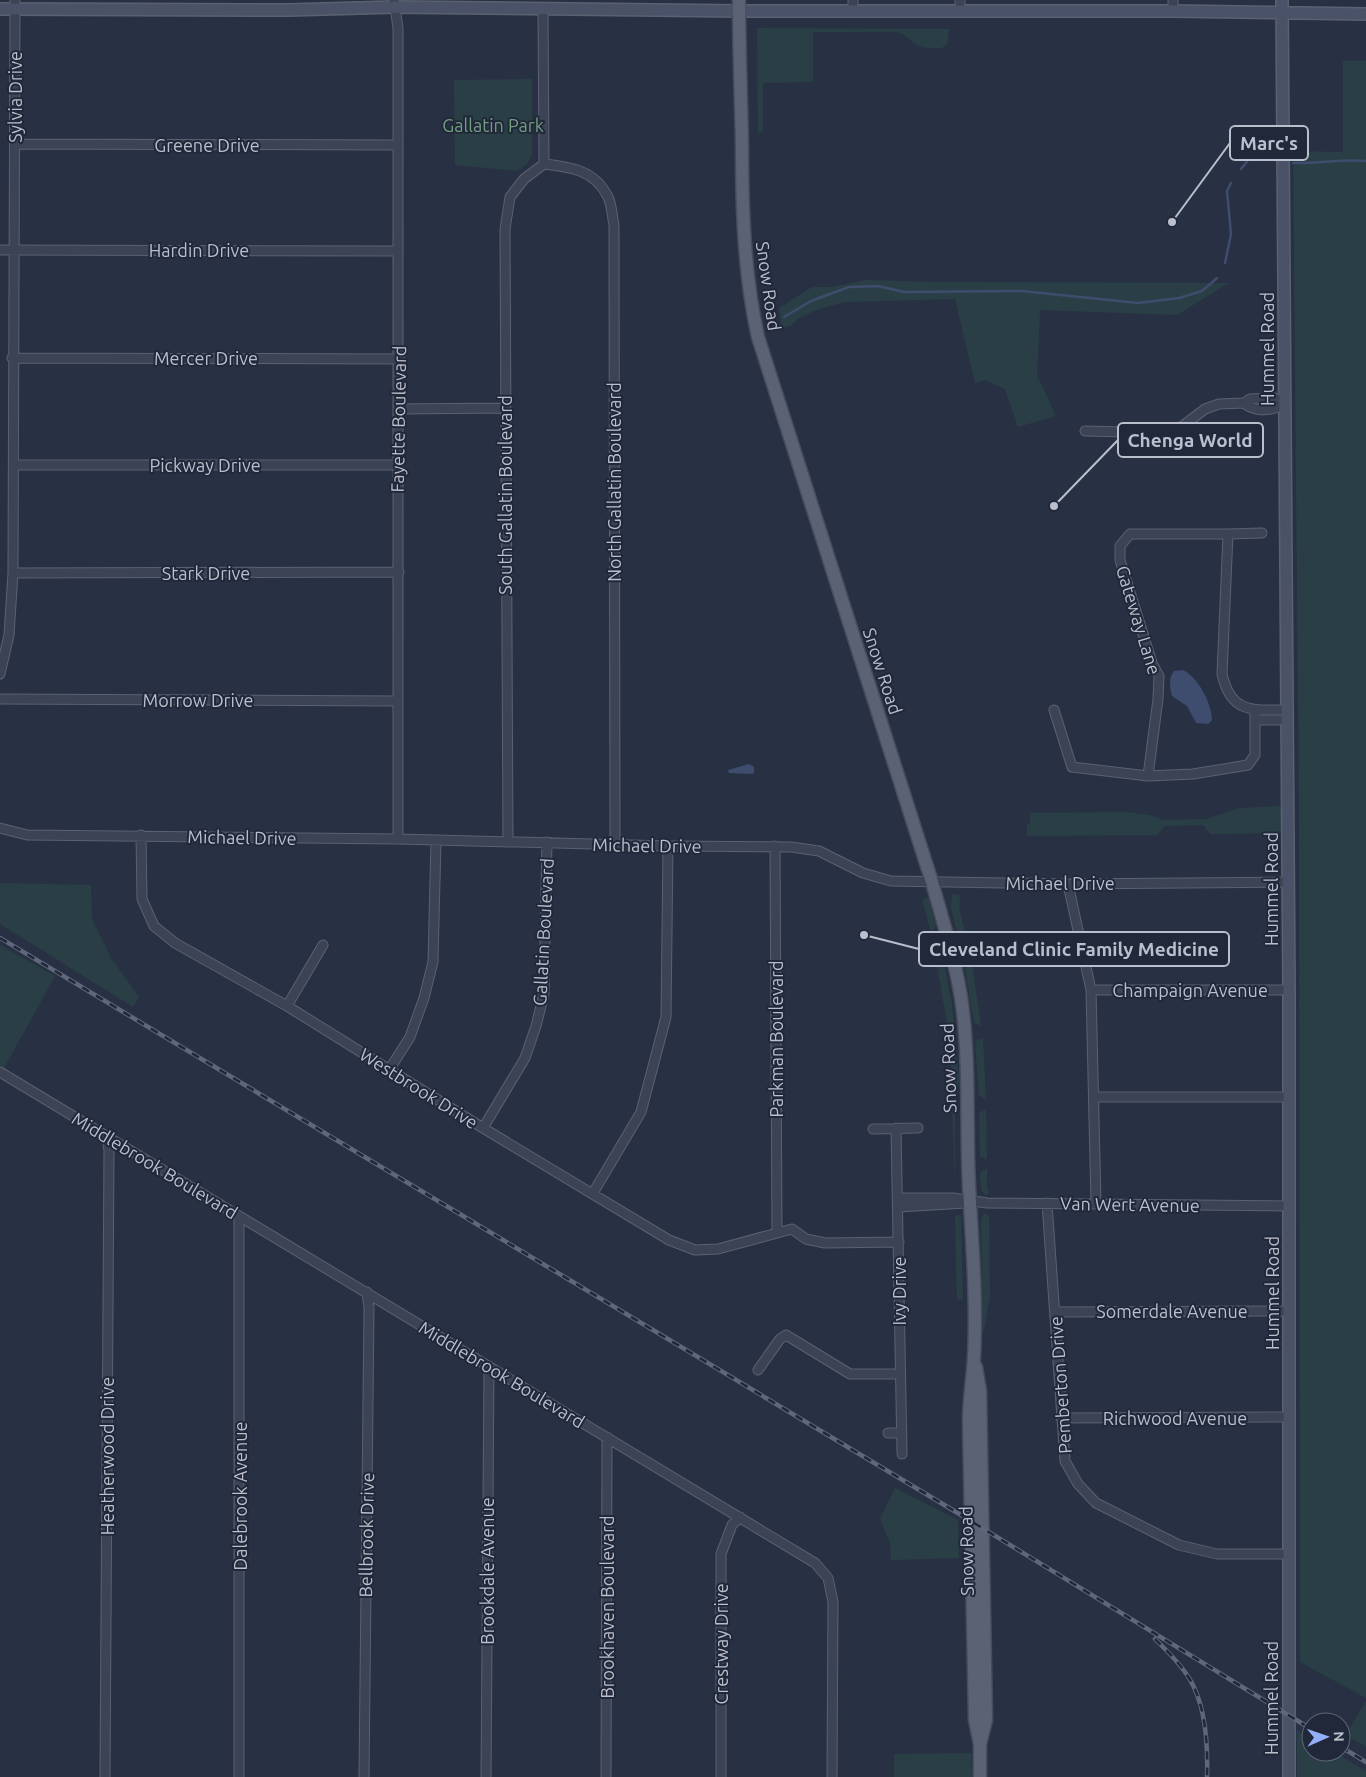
<svg xmlns="http://www.w3.org/2000/svg" width="1366" height="1777" font-family="Ubuntu,sans-serif">
  <rect width="100%" height="100%" fill="#283144"/>
  <path fill="#2a3f45" d="M757 28 949 29 947 44C943 49 939 48 932 48 909 48 913 36 896 32H813V82L763 83V132L758 133Z
    M1343 61H1366V1698L1300 1662 1299 800 1293 151 1343 152Z
    M532 79V154L528 163 518 171 455 165 454 80Z
    M866 280 933 282 1229 283 1177 315 1040 310 1037 375 1056 416 1018 427 1005 389 985 380 975 383 955 299 844 302 816 310 799 318 790 326 782 328 779 308 812 287H832Z
    M1281 806 1282 833 1210 834 1203 825 1165 826 1157 835 1027 836V824H1030V813L1125 812 1149 815 1163 820 1206 819 1240 808Z
    M0 883 91 885 92 919 111 958 139 997 133 1007 0 924Z
    M952 894 960 895 959 908 970 953 962 952 951 908Z
    M928 898 936 926 931 932 922 899Z
    M933 941 940 944 952 1004 959 1080 955 1117V1187L950 1043Z
    M0 945 55 976 4 1068 0 1066Z
    M972 964 981 1026 974 1023 965 968Z
    M983 1038 986 1100 979 1095 975 1041Z
    M986 1109 987 1160 980 1156 979 1113Z
    M987 1168V1188L989 1193 986 1196 981 1189 980 1173Z
    M984 1213 989 1216 990 1295 983 1335 981 1220Z
    M961 1214 963 1299 957 1301 955 1216Z
    M895 1488 958 1520 959 1558 891 1560 890 1543 880 1519Z
    M1366 1701V1747L1346 1735Z
    M1297 1730 1311 1738V1752H1334L1366 1771V1777H1297Z
    M971 1753 972 1777H894V1754Z"/>
  <path fill="#3e4c6d" d="M1183 670C1198 677 1212 704 1212 720L1208 724 1196 723 1187 706 1172 696C1170 687 1168 679 1174 671Z
    M749 764 754 767V773L751 774 729 773 728 770Z"/>
  <g fill="none" stroke-linecap="round" stroke-linejoin="round">
    <path stroke="#3e4c6d" stroke-width="2.5" d="M1248 140 1257 149
      M1293 163C1317 164 1341 159 1366 161
      M1241 169 1257 149 1271 158
      M1225 263 1231 234 1227 191 1231 183
      M784 317 811 301 849 287 878 286 904 292 1022 291 1138 303 1179 298 1202 291 1217 278"/>
    <defs>
      <path id="street" d="M394 0 398 28C399 298 397 568 398 839
        M853 0V11
        M543 9 544 164
        M960 10V0
        M1173 11V0
        M15 144 398 145
        M544 164C571 167 595 170 608 197 612 205 612 216 614 225L615 844
        M0 250 398 251
        M12 358 400 359
        M1244 403C1255 413 1272 411 1285 404
        M399 409 504 408
        M1085 431 1169 433 1180 428 1205 409 1219 404 1244 403 1250 399 1275 398 1285 404
        M14 465H397
        M1228 534 1262 533
        M13 573 399 572
        M0 674 9 635 13 573 15 0
        M0 699 397 701
        M1054 710 1072 767 1148 776 1193 774 1248 765 1255 755V710
        M1255 720H1287
        M1148 776 1158 699 1159 676 1152 663 1120 560V546L1130 534H1228L1222 674C1231 714 1253 710 1286 710
        M0 828 27 835 398 839 668 846 791 847 819 851 863 873 891 881 1068 884 1289 882
        M141 835 142 899 154 926 175 943 287 1006 483 1128 669 1240 695 1250 718 1249 792 1229 806 1239 825 1243 899 1242
        M508 842 505 229 510 197 524 179 544 164
        M775 846 777 1232
        M1068 884 1091 990 1096 1203
        M1091 990H1289
        M287 1006 323 945
        M389 1070 410 1037 424 998 433 962 436 840
        M0 1072 815 1563 828 1578 833 1602 832 1777
        M1095 1097H1289
        M483 1128 525 1058 536 1026 544 994 547 842
        M896 1128 902 1454
        M873 1129 918 1128
        M593 1193 641 1112 666 1017 668 846
        M898 1198H953L987 1203 1289 1206
        M1047 1203 1065 1461 1078 1484 1096 1503 1179 1545 1217 1554H1289
        M899 1207 965 1203
        M239 1216V1777
        M1055 1312 1289 1311
        M758 1370 780 1339 786 1335 850 1374H900
        M1061 1418 1289 1417
        M888 1433H902
        M105 1777 109 1151 107 1136
        M364 1777 369 1308 367 1292
        M486 1777 489 1366
        M606 1777 607 1437
        M721 1777V1554L732 1525 740 1517"/>
      <path id="secondary" d="M1282 0 1289 990V1777
        M0 9 289 10 395 7 739 11H1173L1366 14"/>
      <path id="primary" d="M739 0C739 48 741 96 742 145 742 210 744 274 758 337L932 882C943 922 956 962 962 1004 970 1064 966 1125 969 1186 972 1241 977 1302 974 1357 973 1378 969 1399 969 1421L975 1720 980 1744
        M976 1367 980 1391 986 1720 980 1744V1777"/>
    </defs>
    <use href="#street" stroke="#5b6171" stroke-width="11"/>
    <use href="#secondary" stroke="#5b6171" stroke-width="14"/>
    <use href="#primary" stroke="#464c5d" stroke-width="15"/>
    <use href="#street" stroke="#3c4354" stroke-width="9"/>
    <use href="#secondary" stroke="#4a5267" stroke-width="11"/>
    <use href="#primary" stroke="#5a6274" stroke-width="12"/>
    <defs>
      <path id="rail" d="M0 938 961 1515 1311 1729
        M1155 1639C1167 1651 1180 1663 1189 1678 1206 1705 1208 1746 1207 1777
        M1341 1747 1366 1762"/>
    </defs>
    <use href="#rail" stroke="#5e677b" stroke-width="4.5"/>
    <use href="#rail" stroke="#21283a" stroke-width="2.5" stroke-dasharray="8" stroke-linecap="butt"/>
  </g>
  <g text-anchor="middle" dominant-baseline="central" stroke-width="4" stroke-linejoin="round" paint-order="stroke">
    <g font-size="18" fill="#babfcd" stroke="#21283a">
      <text transform="translate(15 97) rotate(-90)">Sylvia Drive</text>
      <text x="207" y="145">Greene Drive</text>
      <text x="199" y="250">Hardin Drive</text>
      <text transform="translate(769 286) rotate(82)">Snow Road</text>
      <text transform="translate(1267 349) rotate(-90)">Hummel Road</text>
      <text x="206" y="358">Mercer Drive</text>
      <text transform="translate(398 419) rotate(-89)">Fayette Boulevard</text>
      <text x="205" y="465">Pickway Drive</text>
      <text transform="translate(614 482) rotate(-90)">North Gallatin Boulevard</text>
      <text transform="translate(505 495) rotate(-90)">South Gallatin Boulevard</text>
      <text x="206" y="573">Stark Drive</text>
      <text transform="translate(1139 620) rotate(73)">Gateway Lane</text>
      <text transform="translate(883 671) rotate(72)">Snow Road</text>
      <text x="198" y="700">Morrow Drive</text>
      <text transform="translate(242 837) rotate(1)">Michael Drive</text>
      <text transform="translate(647 845) rotate(1)">Michael Drive</text>
      <text x="1060" y="883">Michael Drive</text>
      <text transform="translate(1271 889) rotate(-90)">Hummel Road</text>
      <text transform="translate(543 932) rotate(-87)">Gallatin Boulevard</text>
      <text x="1190" y="990">Champaign Avenue</text>
      <text transform="translate(776 1039) rotate(-90)">Parkman Boulevard</text>
      <text transform="translate(948 1068) rotate(-92)">Snow Road</text>
      <text transform="translate(419 1088) rotate(32)">Westbrook Drive</text>
      <text transform="translate(155 1165) rotate(31)">Middlebrook Boulevard</text>
      <text transform="translate(1130 1204) rotate(1)">Van Wert Avenue</text>
      <text transform="translate(899 1291) rotate(-90)">Ivy Drive</text>
      <text transform="translate(1272 1293) rotate(-90)">Hummel Road</text>
      <text x="1172" y="1311">Somerdale Avenue</text>
      <text transform="translate(502 1374) rotate(31)">Middlebrook Boulevard</text>
      <text transform="translate(1060 1385) rotate(-94)">Pemberton Drive</text>
      <text x="1175" y="1418">Richwood Avenue</text>
      <text transform="translate(107 1456) rotate(-90)">Heatherwood Drive</text>
      <text transform="translate(240 1496) rotate(-90)">Dalebrook Avenue</text>
      <text transform="translate(366 1535) rotate(-89)">Bellbrook Drive</text>
      <text transform="translate(966 1551) rotate(-91)">Snow Road</text>
      <text transform="translate(487 1571) rotate(-90)">Brookdale Avenue</text>
      <text transform="translate(607 1607) rotate(-90)">Brookhaven Boulevard</text>
      <text transform="translate(721 1644) rotate(-90)">Crestway Drive</text>
      <text transform="translate(1271 1698) rotate(-90)">Hummel Road</text>
    </g>
    <g font-size="18" fill="#719e81" stroke="#21283a">
      <text x="493" y="125">Gallatin Park</text>
    </g>
  </g>
  <path fill="none" stroke="#babfcd" stroke-width="2" d="M1172 222L1230 143M1054 506L1118 440M864 935L919 949"/>
  <g fill="#babfcd" stroke="#21283a" stroke-width="2">
    <circle cx="1172" cy="222" r="5"/>
    <circle cx="1054" cy="506" r="5"/>
    <circle cx="864" cy="935" r="5"/>
  </g>
  <g fill="#21283a" stroke="#babfcd" stroke-width="2">
    <rect x="1230" y="126" width="78" height="34" rx="5"/>
    <rect x="1118" y="423" width="145" height="34" rx="5"/>
    <rect x="919" y="932" width="310" height="34" rx="5"/>
  </g>
  <g font-size="19" text-anchor="middle" font-weight="bold" fill="#babfcd">
    <text x="1269" y="150">Marc's</text>
    <text x="1190" y="447">Chenga World</text>
    <text x="1074" y="956">Cleveland Clinic Family Medicine</text>
  </g>
  <g transform="translate(1326 1737) rotate(88)"><circle r="24" fill="#21283a" stroke="#5e6475"/>
  <path d="M0-4L9 19L0 12L-9 19Z" fill="#93aff9"/>
  <text y="-8" font-size="14" font-weight="bold" text-anchor="middle" fill="#babfcd">N</text>
  </g>
</svg>
